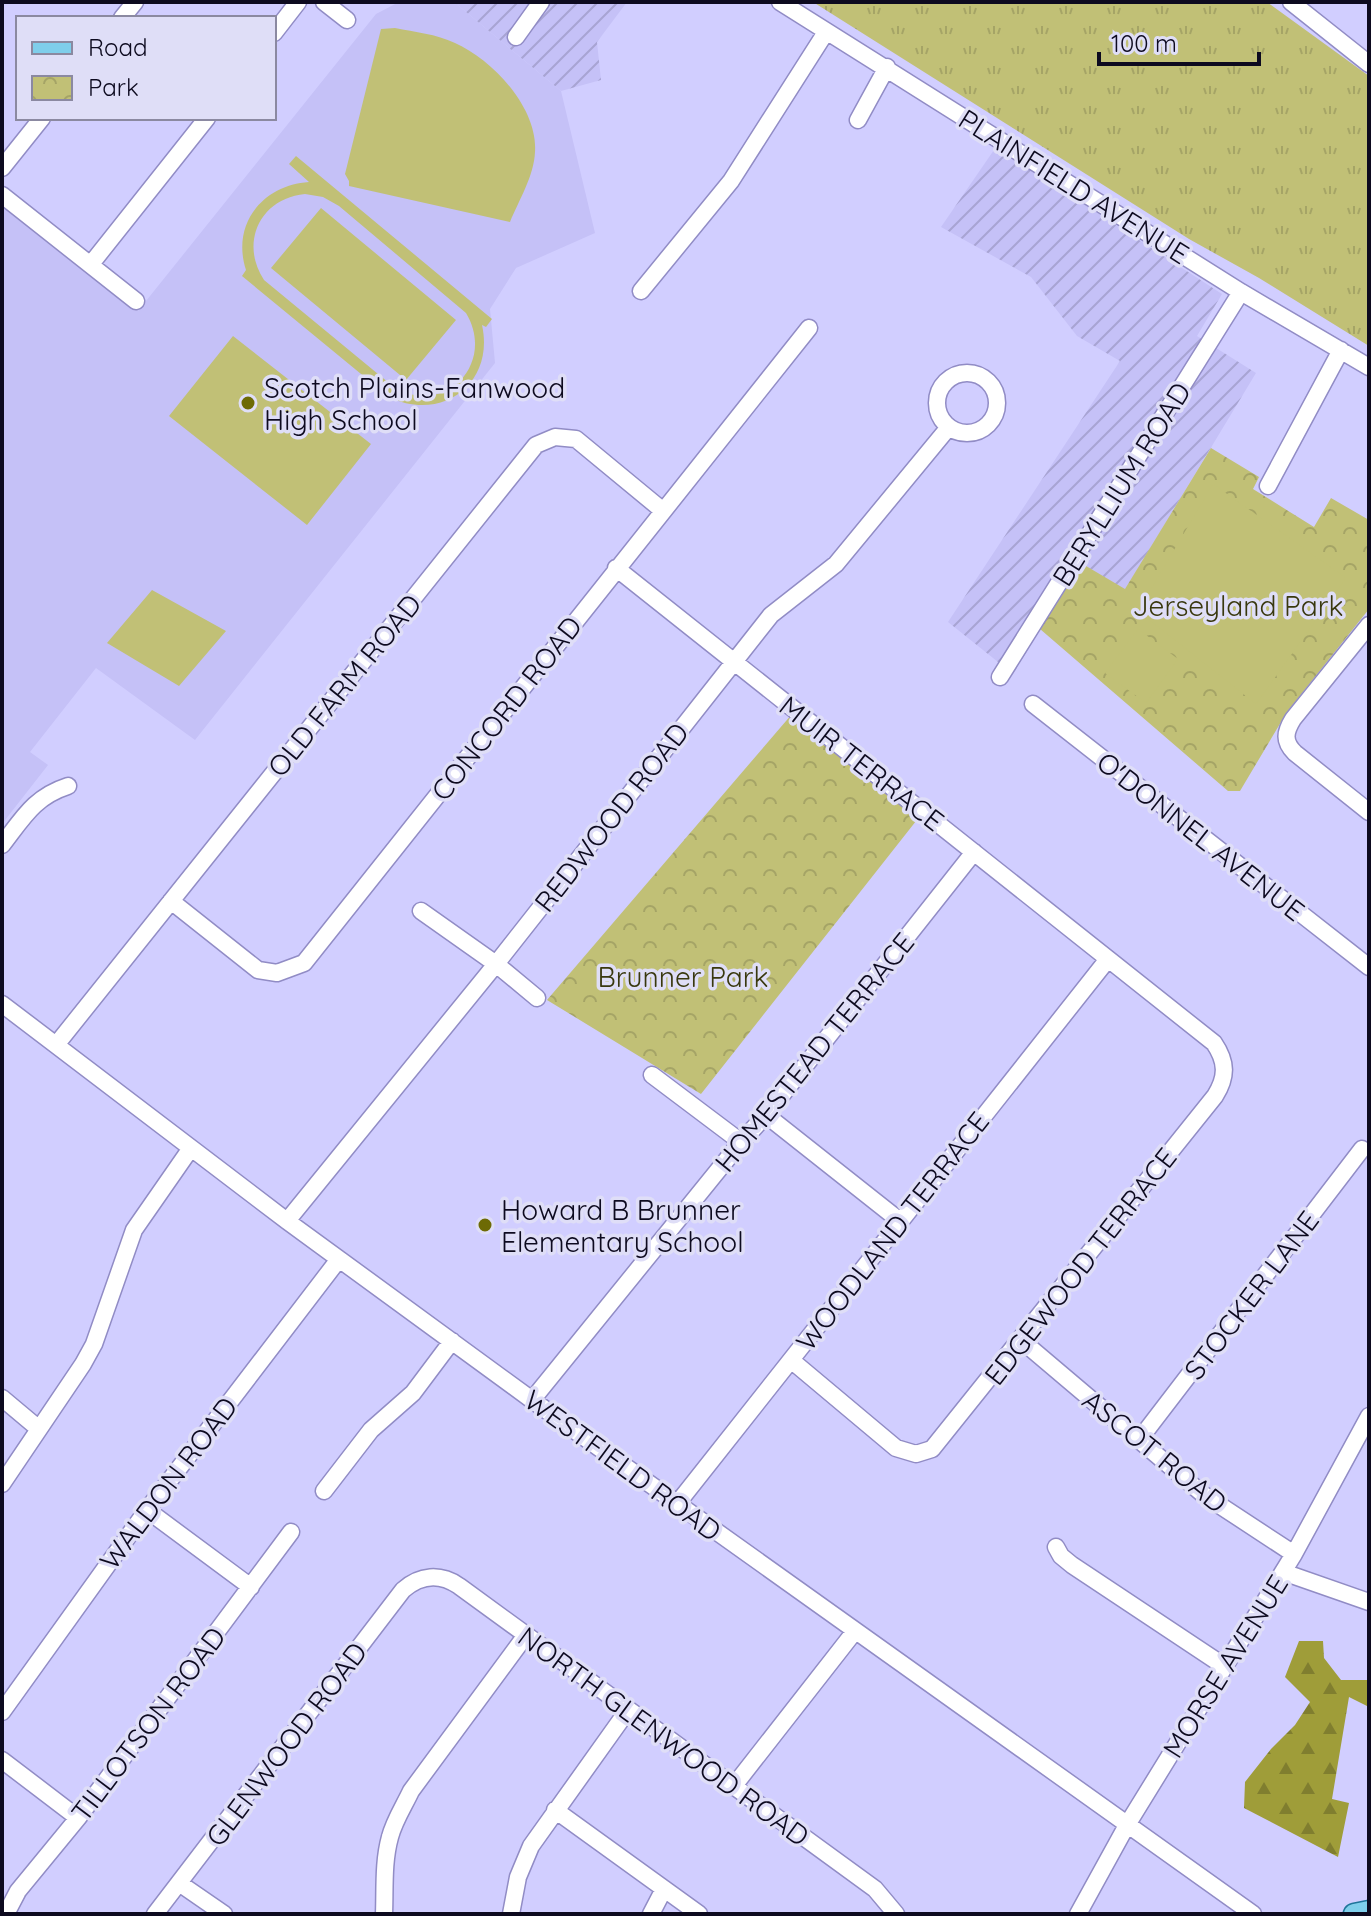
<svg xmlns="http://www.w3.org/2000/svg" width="1371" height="1916" font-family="Quicksand,sans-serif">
  <defs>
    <pattern id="industrial-furrows" width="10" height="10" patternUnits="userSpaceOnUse" patternTransform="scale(2)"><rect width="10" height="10" fill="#c5c1f7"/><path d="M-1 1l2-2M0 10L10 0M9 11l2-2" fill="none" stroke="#a8a4d3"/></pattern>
    <pattern id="grass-tufts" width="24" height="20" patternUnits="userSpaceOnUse" patternTransform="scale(2)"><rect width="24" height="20" fill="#c1c076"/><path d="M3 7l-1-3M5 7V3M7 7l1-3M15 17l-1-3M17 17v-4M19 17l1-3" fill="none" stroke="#a5a466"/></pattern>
    <pattern id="forest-firs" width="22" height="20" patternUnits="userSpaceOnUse" patternTransform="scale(2)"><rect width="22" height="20" fill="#9f9d39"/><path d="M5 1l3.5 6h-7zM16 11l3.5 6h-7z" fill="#807e2f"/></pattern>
    <pattern id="park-crowns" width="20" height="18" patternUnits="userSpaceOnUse" patternTransform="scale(2)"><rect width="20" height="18" fill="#c1c076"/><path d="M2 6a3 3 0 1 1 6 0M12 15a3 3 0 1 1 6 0" fill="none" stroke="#a5a466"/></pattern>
  </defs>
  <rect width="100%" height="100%" fill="#d1ceff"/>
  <path fill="#c5c1f7" d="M399 2H454L561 91 595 233 516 268 490 309 495 363 195 740 96 668 30 752 48 765 2 824V204L138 311 376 14Z"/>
  <path fill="url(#industrial-furrows)" d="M454 2H627L597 42 601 80 561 91Z
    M996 147 1222 294 1197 336 1256 373 1125 590 1081 563 1013 674 948 622 1120 361 1077 336 1031 277 941 227Z"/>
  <path fill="url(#grass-tufts)" d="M813 2H1267L1369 76V346L1259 278 1189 239Z"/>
  <path fill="url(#forest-firs)" d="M1299 1641H1323L1324 1658 1341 1680H1369V1707L1349 1697 1332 1799 1349 1803 1338 1857 1244 1808 1245 1782 1271 1749 1295 1725 1310 1702 1285 1677Z"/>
  <path fill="url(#park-crowns)" d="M1211 448 1259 477 1253 489 1314 527 1331 498 1369 520V609L1287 712 1240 791H1228L1040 629 1081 563 1125 589Z
    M792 714 920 816 701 1094 547 1000Z"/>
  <path fill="#c1c076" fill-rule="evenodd" d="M395 28C415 32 436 34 455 43 493 60 538 108 535 152 534 176 519 200 510 222L349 186V181L345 174 381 29Z
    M296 156 492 319 486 327 482 325C495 383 442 423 389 397L242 276 246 270C231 224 263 185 309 182L289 164ZM305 194 323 197 339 206 466 313C496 363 446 416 395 388L264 280C239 242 261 198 305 194Z
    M321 208 456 320 406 380 271 268Z
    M233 336 371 444 307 525 169 416Z
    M1213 484 1346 578 1256 704 1138 611Z
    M152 590 226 631 179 686 107 643Z
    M1138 629 1178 659 1146 703 1105 673Z"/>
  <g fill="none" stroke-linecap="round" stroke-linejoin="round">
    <defs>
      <path id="minor" d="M324 2 347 20
        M780 2 1241 292 1369 367
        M1291 2 1369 64
        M122 18 135 2
        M274 33 298 2
        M516 37 541 2
        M858 120 887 67
        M2 168 42 118
        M2 195 136 301
        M91 264 207 118
        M641 291 731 181 826 32
        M937 403a30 30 0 1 1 60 0a30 30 0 1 1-60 0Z
        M1268 486 1341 350
        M616 568 1214 1043C1227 1062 1227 1077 1215 1096L932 1449 916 1454 896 1448 791 1360
        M1369 625 1293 719C1285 732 1283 741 1295 753L1369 812
        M1000 677 1241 292
        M1033 704 1369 967
        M2 845C23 818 34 797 68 786
        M171 901 258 970 277 973 304 963 809 328
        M421 911 496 964 537 998
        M2 1004 287 1221 532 1400 1253 1914
        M56 1045 536 445 555 437 576 439 662 510
        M652 1075 741 1142
        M766 1115 900 1221
        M287 1221 496 964 771 615 836 564 949 427
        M1021 1340 1204 1495 1294 1554
        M2 1398 39 1429
        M532 1400 741 1142 766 1115 974 852
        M1139 1440 1362 1149
        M2 1484 83 1364 94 1344 134 1230 191 1148
        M324 1491 371 1430 413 1393 452 1341
        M677 1504 1108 959
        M147 1510 251 1587
        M1056 1547 1061 1556 1072 1565 1224 1666
        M1283 1572 1369 1602
        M2 1712 147 1510 339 1259
        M2 1760 78 1818
        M733 1787 855 1631
        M555 1810 699 1914
        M179 1883 224 1914
        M6 1914 18 1891 78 1818 291 1532
        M155 1914 403 1590C420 1575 440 1573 459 1586L875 1889 896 1914
        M384 1914C385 1889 383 1862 390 1837 394 1821 404 1806 411 1791L526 1635
        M511 1914 518 1877 531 1846 628 1710
        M651 1914 664 1889
        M1078 1914 1127 1825 1294 1554 1369 1416"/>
      <path id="major" d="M1354 1914 1369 1911"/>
    </defs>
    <use href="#minor" stroke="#918cc5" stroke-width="19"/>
    <use href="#major" stroke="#1f759a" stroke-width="23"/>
    <use href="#minor" stroke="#fff" stroke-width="16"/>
    <use href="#major" stroke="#7fceeb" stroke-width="20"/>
  </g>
  <g fill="#6d6a05" stroke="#dfdef7" stroke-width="3">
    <circle cx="248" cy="403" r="8"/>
    <circle cx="485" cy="1225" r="8"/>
  </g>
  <g text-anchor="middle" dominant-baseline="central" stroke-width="7" stroke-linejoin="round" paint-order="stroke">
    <g font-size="28" fill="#0d0a1f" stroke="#dfdef7">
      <text transform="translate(1074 186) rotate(32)">PLAINFIELD AVENUE</text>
      <text transform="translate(1121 484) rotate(-58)">BERYLLIUM ROAD</text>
      <text transform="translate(344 685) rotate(-51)">OLD FARM ROAD</text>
      <text transform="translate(506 708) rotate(-52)">CONCORD ROAD</text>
      <text transform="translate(862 763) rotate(38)">MUIR TERRACE</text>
      <text transform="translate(611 817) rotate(-52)">REDWOOD ROAD</text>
      <text transform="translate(1201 836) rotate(38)">O'DONNEL AVENUE</text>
      <text transform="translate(814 1052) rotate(-51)">HOMESTEAD TERRACE</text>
      <text transform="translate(892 1231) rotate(-52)">WOODLAND TERRACE</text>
      <text transform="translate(1080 1266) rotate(-52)">EDGEWOOD TERRACE</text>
      <text transform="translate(1251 1295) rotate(-53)">STOCKER LANE</text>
      <text transform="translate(1155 1451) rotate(39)">ASCOT ROAD</text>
      <text transform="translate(623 1465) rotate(36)">WESTFIELD ROAD</text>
      <text transform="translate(168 1483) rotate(-53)">WALDON ROAD</text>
      <text transform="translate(1225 1666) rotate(-58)">MORSE AVENUE</text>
      <text transform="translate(148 1724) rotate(-53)">TILLOTSON ROAD</text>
      <text transform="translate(664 1736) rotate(36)">NORTH GLENWOOD ROAD</text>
      <text transform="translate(286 1744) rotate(-53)">GLENWOOD ROAD</text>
    </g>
    <g font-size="28" fill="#0d0a1f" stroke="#dfdef7" text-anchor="start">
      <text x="264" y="387">Scotch Plains-Fanwood<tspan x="264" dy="32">High School</tspan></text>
      <text x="501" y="1209">Howard B Brunner<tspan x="501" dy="32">Elementary School</tspan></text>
    </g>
    <g font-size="28" fill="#39380e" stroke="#dfdef7">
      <text x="1238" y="605">Jerseyland Park</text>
      <text x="683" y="976">Brunner Park</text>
    </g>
  </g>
  <rect width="1371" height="1916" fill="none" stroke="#0d0a1f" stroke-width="8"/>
  <rect x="16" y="16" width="260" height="104" fill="#dfdef7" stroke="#8b89a1" stroke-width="2"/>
  <rect x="32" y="42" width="40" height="12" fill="#7fceeb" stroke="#8b89a1" stroke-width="2"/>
  <text x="88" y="56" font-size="24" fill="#0d0a1f">Road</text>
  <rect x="32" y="76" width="40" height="24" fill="url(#park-crowns)" stroke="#8b89a1" stroke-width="2"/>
  <text x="88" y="96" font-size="24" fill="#0d0a1f">Park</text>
  <path d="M1099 52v12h160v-12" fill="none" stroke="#0d0a1f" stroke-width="4"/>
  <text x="1111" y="52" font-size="24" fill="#0d0a1f" stroke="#dfdef7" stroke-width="6" paint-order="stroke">100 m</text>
</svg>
